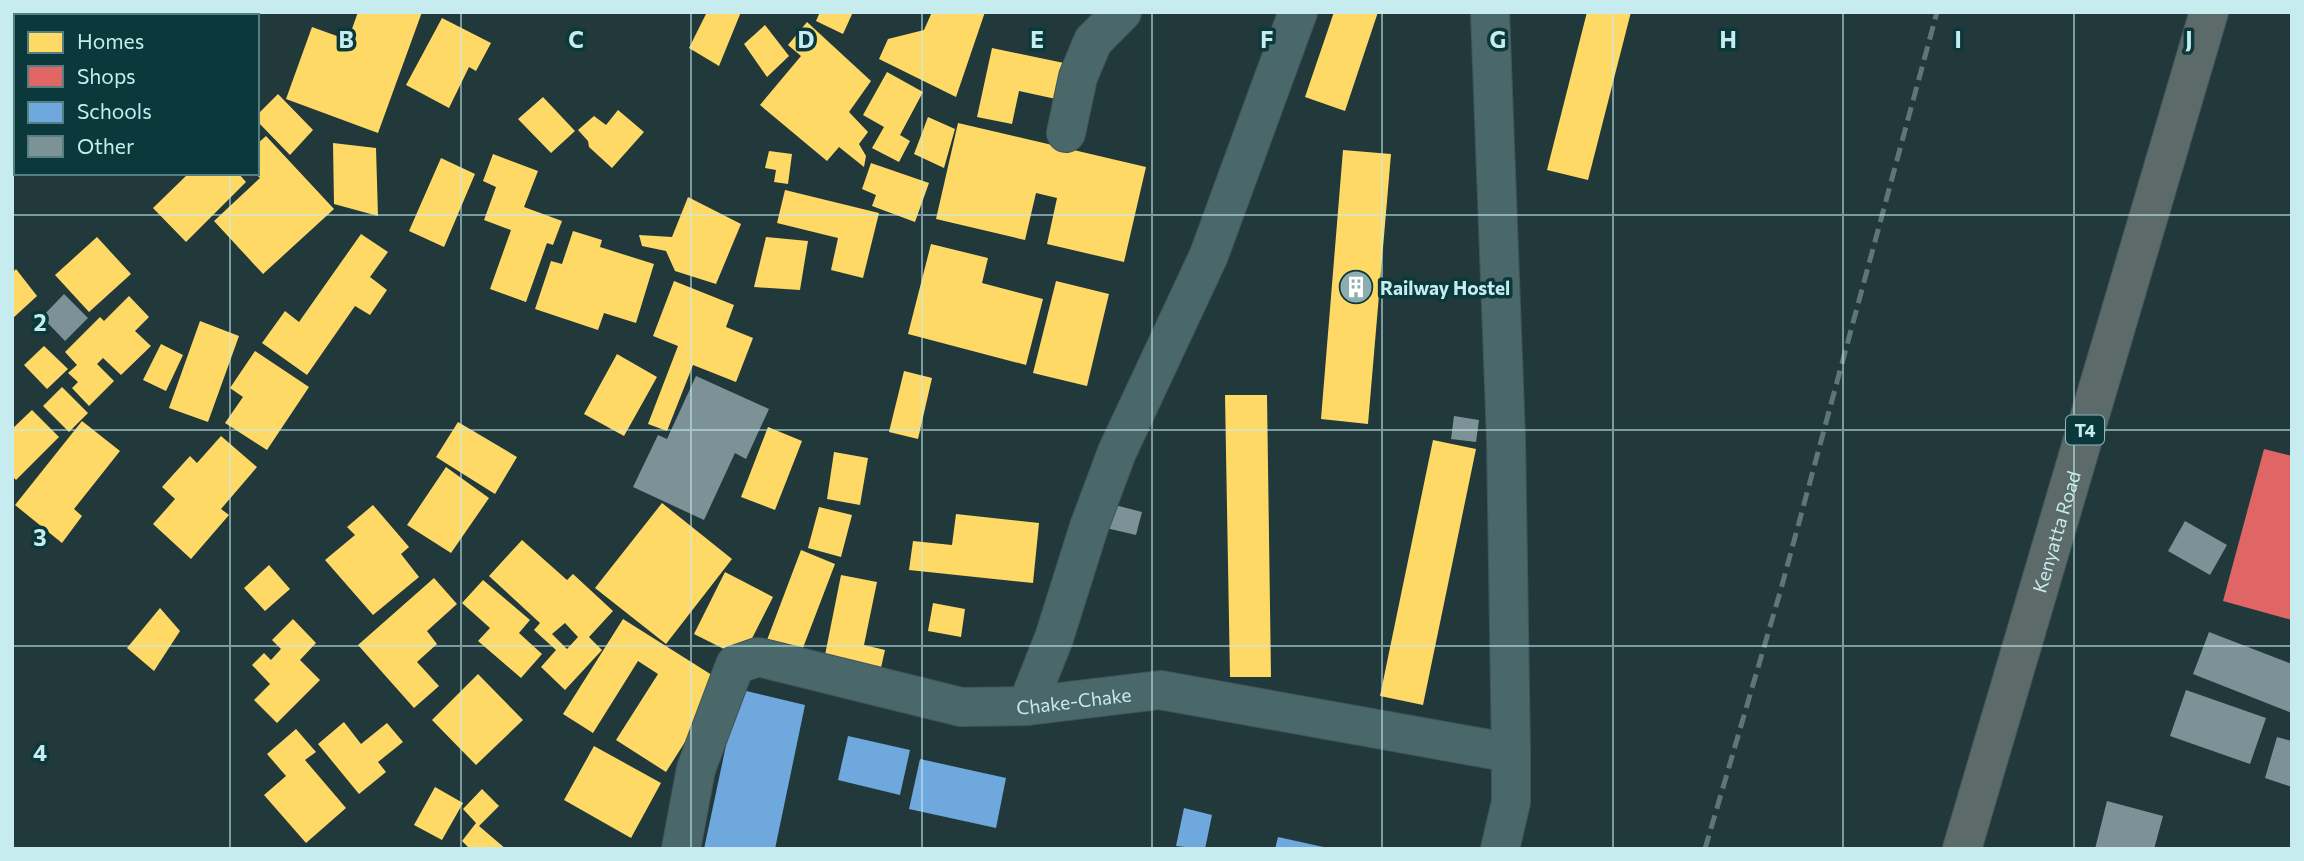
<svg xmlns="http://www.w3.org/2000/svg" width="2304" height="861" font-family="Commissioner,sans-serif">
  <rect width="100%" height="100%" fill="#22393c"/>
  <path fill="#ffd966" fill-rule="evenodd" d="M186 12H221V16H185Z
    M358 12H422L378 133 286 99 312 27 348 40Z
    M707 12H741L719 66 689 48Z
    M820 12H853L843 34 816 21Z
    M932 12H985L956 97 879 59 888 39 924 30Z
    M1334 12H1378L1345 111 1305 97Z
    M1587 12H1631L1588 180 1547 170Z
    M442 18 491 43 476 71 469 67 449 108 406 85Z
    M807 22 871 81 849 112 868 132 859 144 866 156 864 167 839 147 827 161 760 105 801 56 788 45Z
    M765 25 789 56 767 77 744 44Z
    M992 48 1064 63 1056 99 1019 91 1012 124 977 117Z
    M887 72 923 92 900 135 910 141 899 162 872 148 884 127 863 115Z
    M278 94 313 130 290 155 257 121V115Z
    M543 97 575 131 551 153 518 119Z
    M618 110 644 132 612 168 589 147 588 141 578 130 594 116 606 125Z
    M928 117 955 129 944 168 914 154Z
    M958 123 1146 167 1124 262 1047 244 1057 198 1036 193 1025 240 936 219Z
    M266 136 334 209 263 274 214 221 260 178 255 173H257V144Z
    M333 143 376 148 378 216 334 204Z
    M1343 150 1391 154 1368 424 1321 419Z
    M769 151 792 154 788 184 774 182 776 170 765 168Z
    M493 154 538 171 524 207 562 221 553 245 547 243 526 302 490 289 511 230 484 220 496 187 483 181Z
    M441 158 475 174 444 247 409 231Z
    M871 163 929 183 915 222 872 206 876 195 862 189Z
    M189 173H238L246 182 186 242 153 208Z
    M785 190 879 213 863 278 831 270 838 238 777 223Z
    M688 197 741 224 716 284 675 271 666 251 642 246 639 235 672 237Z
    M573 231 602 240 600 247 654 264 636 323 604 313 598 330 535 309 551 261 562 264Z
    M361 234 388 252 370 277 387 290 370 315 355 306 307 375 262 343 285 311 299 322Z
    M97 237 131 274 89 312 55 275Z
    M766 237 808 241 800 290 754 287Z
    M931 244 988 258 982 283 1043 299 1026 365 908 334Z
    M16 269 37 296 12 319V273Z
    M674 281 734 305 726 327 753 338 736 382 693 365 667 431 648 424 678 346 653 336Z
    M1056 281 1109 294 1087 386 1033 373Z
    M129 296 149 317 135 331 151 346 121 375 103 358 97 364 114 381 89 406 72 388 78 382 68 373 77 365 65 352 100 317 104 321Z
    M200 321 239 336 208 422 169 408Z
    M161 344 183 355 166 391 143 380Z
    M44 346 68 369 47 389 24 365Z
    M255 351 309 387 267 450 225 423 243 397 230 388Z
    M617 354 657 377 624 436 584 414Z
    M904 371 932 378 918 439 889 432Z
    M62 387 88 413 69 432 43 406Z
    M1225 395H1267L1271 677H1230Z
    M32 410 59 437 16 480 12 476V429Z
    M82 421 120 451 74 509 82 516 62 543 15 505Z
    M458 422 517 457 495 494 436 457Z
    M768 427 802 441 775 510 741 497Z
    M221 436 257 467 221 509 229 515 191 559 153 524 175 499 162 487 190 456 197 463Z
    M1433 440 1476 449 1423 705 1380 696Z
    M834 452 868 458 860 505 827 499Z
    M446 467 489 498 451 553 407 525Z
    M662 503 732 559 666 644 595 588Z
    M373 505 409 547 401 554 419 577 373 615 325 560 355 535 347 527Z
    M819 507 852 515 841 557 808 548Z
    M956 514 1039 523 1033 583 909 570 913 541 952 545Z
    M522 540 567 580 573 574 613 611 589 637 602 650 565 690 541 667 556 650 534 630 540 623 489 576ZM565 623 578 637 567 649 552 634Z
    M801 550 835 564 801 653 767 640Z
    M269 565 290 589 265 611 244 588Z
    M725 572 773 597 742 658 694 634Z
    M841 575 877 582 864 645 885 650 880 672 824 660Z
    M434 578 457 604 427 631 437 644 417 662 439 686 414 708 358 645Z
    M483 580 530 620 519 633 542 654 521 678 478 641 490 628 462 603Z
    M933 603 965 609 961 637 928 631Z
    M160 608 180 631 154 671 127 648Z
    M293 619 316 643 300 660 320 680 277 723 254 700 270 684 252 665 264 653 271 660 281 649 272 640Z
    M623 619 723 682 666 772 616 740 658 674 638 661 593 733 563 714Z
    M478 674 523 720 476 765 432 720Z
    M344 722 361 744 387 723 403 742 378 762 386 772 359 794 318 744Z
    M296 729 316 752 305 760 346 808 306 843 264 795 286 776 267 754Z
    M594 746 661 783 631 838 564 800Z
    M435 787 463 803 442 840 414 825Z
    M482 789 499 806 479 826 506 849H470L462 841 476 823 463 809Z"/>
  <path fill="#e06666" d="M2264 449 2292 456V620L2223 601Z"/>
  <path fill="#6fa8dc" d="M738 689 805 705 775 849H704Z
    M848 736 910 750 900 795 838 780Z
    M920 759 1006 778 996 828 909 809Z
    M1184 808 1212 815 1205 849 1176 846Z
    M1278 837 1328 848V849H1275Z"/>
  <path fill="#7c9297" d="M64 294 88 318 65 341 42 317Z
    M696 376 769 409 746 459 735 453 704 520 633 487 658 435 667 439Z
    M1454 416 1479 420 1476 442 1451 439Z
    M1111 504 1142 512 1136 535 1106 528Z
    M2185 521 2227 545 2210 575 2168 551Z
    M2209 632 2292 664V713L2193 674Z
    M2186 690 2266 718 2250 764 2170 736Z
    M2277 737 2292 741V787L2265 778Z
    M2107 801 2163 816 2154 849H2095Z"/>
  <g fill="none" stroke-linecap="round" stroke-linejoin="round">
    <defs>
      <g id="minor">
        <path d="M1490 12 1506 439 1511 753"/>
        <path d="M1066 133 1078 77 1093 41 1122 12"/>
        <path d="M1027 706 1054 638 1089 527 1117 452 1209 255 1298 12"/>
        <path id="s1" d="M681 849 696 769 735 665 758 657 961 707 1027 706 1160 690 1511 753V802L1500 849"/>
      </g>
      <g id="trunk">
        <path id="s2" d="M1962 849 2209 12"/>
      </g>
    </defs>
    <use href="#minor" stroke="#415558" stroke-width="40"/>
    <use href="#trunk" stroke="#415558" stroke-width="40"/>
    <use href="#minor" stroke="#4a676a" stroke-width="38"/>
    <use href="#trunk" stroke="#5c6a6a" stroke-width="38"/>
    <path stroke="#5e7678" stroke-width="5" stroke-dasharray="14 7" stroke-linecap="butt" d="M1705 849 1781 589 1937 12"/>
  </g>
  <path fill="none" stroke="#c6ecef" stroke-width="2" stroke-opacity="0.55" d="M230 12V16M461 12V849M691 12V849M922 12V849M1152 12V849M1382 12V849M1613 12V849M1843 12V849M2074 12V849M230 173V849M12 215H2292M12 430H2292M12 646H2292"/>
  <defs>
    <symbol id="building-disc" viewBox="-11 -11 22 22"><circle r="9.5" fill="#8dadb0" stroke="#0a383b"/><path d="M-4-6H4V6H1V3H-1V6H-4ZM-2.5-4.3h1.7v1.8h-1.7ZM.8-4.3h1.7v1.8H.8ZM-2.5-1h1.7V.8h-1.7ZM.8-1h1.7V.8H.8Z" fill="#fff"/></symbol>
  </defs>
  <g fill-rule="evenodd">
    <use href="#building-disc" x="1337" y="268" width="38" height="38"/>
  </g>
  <g text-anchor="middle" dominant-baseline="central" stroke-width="7" stroke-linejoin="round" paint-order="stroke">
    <rect fill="#0a383b" stroke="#8eb6b9" stroke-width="2" x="2066" y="415.5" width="38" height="29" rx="5"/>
    <g font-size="18" font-weight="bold" fill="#c6ecef">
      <text x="2085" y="430">T4</text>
    </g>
    <g font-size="19" font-weight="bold" fill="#c6ecef" stroke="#0a383b" text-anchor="start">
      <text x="1380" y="287">Railway Hostel</text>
    </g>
    <g font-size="19" fill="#c6ecef" stroke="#0a383b">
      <text stroke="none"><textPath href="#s2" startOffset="331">Kenyatta Road</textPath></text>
      <text stroke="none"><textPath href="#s1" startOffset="539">Chake-Chake</textPath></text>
    </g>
  </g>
  <g font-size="23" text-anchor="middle" font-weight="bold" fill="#c6ecef" stroke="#0a383b" stroke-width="7" stroke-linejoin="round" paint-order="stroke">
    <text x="346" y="48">B</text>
    <text x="576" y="48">C</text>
    <text x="806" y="48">D</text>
    <text x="1037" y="48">E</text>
    <text x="1267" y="48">F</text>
    <text x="1498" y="48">G</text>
    <text x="1728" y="48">H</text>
    <text x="1958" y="48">I</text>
    <text x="2189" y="48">J</text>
    <text x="40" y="331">2</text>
    <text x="40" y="546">3</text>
    <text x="40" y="761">4</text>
  </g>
  <rect width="2304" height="861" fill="none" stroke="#c6ecef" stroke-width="28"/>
  <rect x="14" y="14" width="245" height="161" fill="#0a383b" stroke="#558083" stroke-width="2"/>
  <rect x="28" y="32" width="35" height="21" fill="#ffd966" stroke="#558083" stroke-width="2"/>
  <text x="77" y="49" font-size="21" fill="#c6ecef">Homes</text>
  <rect x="28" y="66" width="35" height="21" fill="#e06666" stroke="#558083" stroke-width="2"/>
  <text x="77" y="84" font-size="21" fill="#c6ecef">Shops</text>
  <rect x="28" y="102" width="35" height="21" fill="#6fa8dc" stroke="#558083" stroke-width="2"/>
  <text x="77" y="119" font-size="21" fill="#c6ecef">Schools</text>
  <rect x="28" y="136" width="35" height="21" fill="#7c9297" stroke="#558083" stroke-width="2"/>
  <text x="77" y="154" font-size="21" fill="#c6ecef">Other</text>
</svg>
